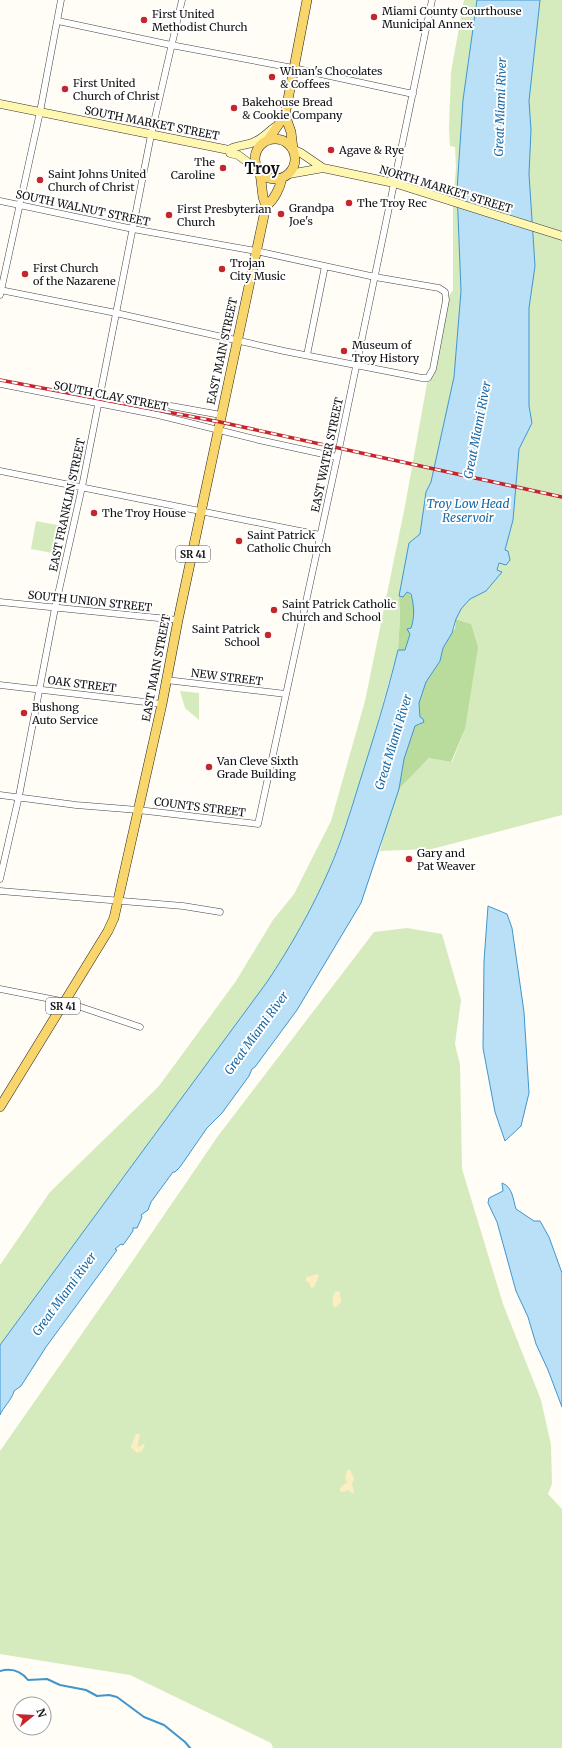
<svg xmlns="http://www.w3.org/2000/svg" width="562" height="1748" font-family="Merriweather,serif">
  <rect width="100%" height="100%" fill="#fffdf5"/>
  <path fill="#d5ebbd" d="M464 0H477L463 100 457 190 461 291 454 377 431 482 426 492 420 534 409 543 399 596 400 617 398 650 370 749 343 833 329 870 312 906 291 944 267 982 0 1345V1265L50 1192 159 1086 236 981 273 920 294 894 331 821 365 701 405 506 428 378 433 369 446 300 453 290V202L456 168 455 147 450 146 449 128 451 72Z
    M540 0H562V815L432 849 380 851 386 826 399 789 429 758 452 762 465 729 471 624 456 619 461 608 470 599 486 591 501 572 497 570 505 550 513 520 519 449 532 423 529 406V308L535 266 529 174 531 130 529 101Z
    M36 521 62 526 57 554 31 549Z
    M180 691 199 693V720L185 708Z
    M407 928 442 934 461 1000 455 1044 460 1065 462 1169 503 1304 541 1400 551 1445 552 1484 548 1494 562 1509V1748H273L271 1743 130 1675 0 1654V1451L125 1272 218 1136 374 932Z"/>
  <path fill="#b9dc9c" d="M407 592C422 601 409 637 405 650H398L400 617 399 596 403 597Z
    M456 619 471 624 478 647 465 729 451 762 429 758 399 789 404 759 415 726 421 724 419 703 426 682 440 661 443 648 455 628Z"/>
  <path fill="#fbeec1" d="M318 1274 319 1276 314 1287 311 1288 309 1283 306 1281V1277Z
    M336 1291 340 1292 341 1302 335 1308C331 1304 332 1296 336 1291Z
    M136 1434H139L140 1436 137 1446 139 1447 143 1444 145 1445 142 1451 137 1453 132 1449 131 1446Z
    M347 1470H350L354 1478 352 1485 354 1490 353 1494 348 1490 343 1492 340 1491V1488L347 1482 345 1478Z"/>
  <path fill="#b9e0f7" stroke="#3f96cf" d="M477 0H540L529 101 531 130 529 174 535 266 529 308V406L532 423 519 449 513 520 505 550 508 551 510 560 506 565 499 563 497 570 502 572 486 591 470 599 461 609 456 619 452 633 443 648 440 661 426 682 419 703 420 717 423 719 424 722 415 726 404 759 399 789 361 903 297 1010 255 1067 252 1069 249 1076 222 1113 207 1128 180 1167 175 1172H173L151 1202 148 1210 141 1215 142 1217 137 1228H133V1231L123 1245 121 1244 115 1249 117 1250 46 1347 21 1386 14 1391C13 1398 2 1409 0 1415V1345L267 982C291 946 312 909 329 870 341 843 350 813 359 784 373 740 387 695 398 650H405L410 634 407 629 411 628C415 617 414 605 411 594L407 592 403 597 399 596 409 543 420 534 426 492 431 482 454 377 461 291 457 190 463 100Z
    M488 906 507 914 512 928 524 1012 529 1093 521 1126 505 1141 495 1112 483 1048 484 961Z
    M502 1183C513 1187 513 1200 516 1209L534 1221H540L549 1237 562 1273V1407L548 1370 536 1344 528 1317 516 1291 497 1222 488 1203 489 1198 503 1191Z"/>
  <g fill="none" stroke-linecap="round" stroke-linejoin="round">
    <path stroke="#3f96cf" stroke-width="2" d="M0 1671C11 1668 21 1671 28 1680L47 1679 60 1685 86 1690 97 1696 109 1695 117 1697 144 1717 164 1725 185 1742 190 1748"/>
    <defs>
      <path id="street" d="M58 21 171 45 293 68 413 94
        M0 201 133 229 256 251 375 277 439 288 445 292 446 300 433 369 428 378H422L284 351 116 313 0 290
        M0 295 40 112 61 0
        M307 355 325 266
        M0 384 158 415 259 440 337 457
        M171 406 221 415
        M0 471 320 535
        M0 602 178 620
        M166 680 286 694
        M0 685 162 704
        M0 795 76 805 138 810 258 824 339 449 432 0
        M0 879 19 796 55 608 82 487 151 135 182 0
        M0 891 183 906 220 912
        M0 989 66 1002 140 1027"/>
      <path id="secondary" d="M0 104 229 150
        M229 150C234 145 246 146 254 142 262 139 268 132 275 127
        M229 150 230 153 238 155 257 169
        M294 150 301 153 323 168
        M289 174 323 168 394 183 562 236"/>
      <path id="primary" d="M285 115 291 132 293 149
        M255 159a20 20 0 1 1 40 0a20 20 0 1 1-40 0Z
        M268 140 285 115 307 0
        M260 172 263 197 266 206
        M266 206C274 200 280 188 282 178
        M0 1107 108 931 114 918 162 704 178 620 266 206"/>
    </defs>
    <use href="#street" stroke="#444" stroke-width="7"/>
    <use href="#secondary" stroke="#333" stroke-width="9"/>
    <use href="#primary" stroke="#222" stroke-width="10"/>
    <use href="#street" stroke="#fff" stroke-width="6"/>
    <use href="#secondary" stroke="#fff6b0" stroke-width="8"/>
    <use href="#primary" stroke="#f9d66b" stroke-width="9"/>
    <defs>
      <path id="rail" d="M0 380 220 422 562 497"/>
    </defs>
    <use href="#rail" stroke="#c4262e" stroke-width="3.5"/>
    <use href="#rail" stroke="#fff" stroke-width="2" stroke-dasharray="6" stroke-linecap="butt"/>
  </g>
  <g fill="#c4262e" stroke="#fff" stroke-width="1.5">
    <circle cx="374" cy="17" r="4"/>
    <circle cx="144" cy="20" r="4"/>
    <circle cx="272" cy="77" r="4"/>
    <circle cx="65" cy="89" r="4"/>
    <circle cx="234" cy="108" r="4"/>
    <circle cx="331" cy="150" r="4"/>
    <circle cx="223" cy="168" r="4"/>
    <circle cx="40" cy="180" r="4"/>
    <circle cx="349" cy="203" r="4"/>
    <circle cx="281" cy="214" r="4"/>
    <circle cx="169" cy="215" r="4"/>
    <circle cx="222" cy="269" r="4"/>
    <circle cx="25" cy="274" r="4"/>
    <circle cx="344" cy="351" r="4"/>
    <circle cx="94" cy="513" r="4"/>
    <circle cx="239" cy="541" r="4"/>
    <circle cx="274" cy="610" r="4"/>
    <circle cx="268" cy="635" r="4"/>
    <circle cx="24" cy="713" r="4"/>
    <circle cx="209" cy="767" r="4"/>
    <circle cx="409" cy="859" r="4"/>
  </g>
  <g text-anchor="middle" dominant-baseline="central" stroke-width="4" stroke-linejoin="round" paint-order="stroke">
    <g fill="#fff" stroke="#585858" stroke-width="1">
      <rect x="176" y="546" width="34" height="16" rx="3"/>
      <rect x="46" y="998" width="34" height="16" rx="3"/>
    </g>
    <g font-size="10" font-weight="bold" fill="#111">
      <text x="193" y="554">SR 41</text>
      <text x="63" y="1006">SR 41</text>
    </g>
    <g font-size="11" fill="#111" stroke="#fff" text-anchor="start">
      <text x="382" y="11">Miami County Courthouse<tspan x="382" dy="13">Municipal Annex</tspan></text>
      <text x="152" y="14">First United<tspan x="152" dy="13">Methodist Church</tspan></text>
      <text x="280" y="71">Winan's Chocolates<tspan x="280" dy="13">&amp; Coffees</tspan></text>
      <text x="73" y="83">First United<tspan x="73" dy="13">Church of Christ</tspan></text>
      <text x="242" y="102">Bakehouse Bread<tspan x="242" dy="13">&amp; Cookie Company</tspan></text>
      <text x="339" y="150">Agave &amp; Rye</text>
      <text x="215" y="162" text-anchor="end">The<tspan x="215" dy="13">Caroline</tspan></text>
      <text x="48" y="174">Saint Johns United<tspan x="48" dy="13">Church of Christ</tspan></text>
      <text x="357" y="203">The Troy Rec</text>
      <text x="289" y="208">Grandpa<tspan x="289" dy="13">Joe's</tspan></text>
      <text x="177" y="209">First Presbyterian<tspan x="177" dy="13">Church</tspan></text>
      <text x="230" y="263">Trojan<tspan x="230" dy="13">City Music</tspan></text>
      <text x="33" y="268">First Church<tspan x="33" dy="13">of the Nazarene</tspan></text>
      <text x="352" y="345">Museum of<tspan x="352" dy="13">Troy History</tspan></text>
      <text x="102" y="513">The Troy House</text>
      <text x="247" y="535">Saint Patrick<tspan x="247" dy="13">Catholic Church</tspan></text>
      <text x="282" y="604">Saint Patrick Catholic<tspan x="282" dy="13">Church and School</tspan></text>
      <text x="260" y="629" text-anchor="end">Saint Patrick<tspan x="260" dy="13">School</tspan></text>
      <text x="32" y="707">Bushong<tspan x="32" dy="13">Auto Service</tspan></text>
      <text x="217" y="761">Van Cleve Sixth<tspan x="217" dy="13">Grade Building</tspan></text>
      <text x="417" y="853">Gary and<tspan x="417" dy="13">Pat Weaver</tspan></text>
    </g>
    <g font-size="11" fill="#111" stroke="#fff">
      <text transform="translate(152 123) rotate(11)">SOUTH MARKET STREET</text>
      <text transform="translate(446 189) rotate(17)">NORTH MARKET STREET</text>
      <text transform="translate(83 208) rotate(12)">SOUTH WALNUT STREET</text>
      <text transform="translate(222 351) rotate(-78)">EAST MAIN STREET</text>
      <text transform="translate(111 396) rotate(11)">SOUTH CLAY STREET</text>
      <text transform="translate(327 455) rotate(-78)">EAST WATER STREET</text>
      <text transform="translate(67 505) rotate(-78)">EAST FRANKLIN STREET</text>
      <text transform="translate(90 601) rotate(6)">SOUTH UNION STREET</text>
      <text transform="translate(156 668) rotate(-79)">EAST MAIN STREET</text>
      <text transform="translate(227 677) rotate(7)">NEW STREET</text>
      <text transform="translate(82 684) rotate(7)">OAK STREET</text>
      <text transform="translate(200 807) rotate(7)">COUNTS STREET</text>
    </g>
    <g font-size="12" font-style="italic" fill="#1768a6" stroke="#fff">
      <text transform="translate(500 107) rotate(-88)">Great Miami River</text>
      <text transform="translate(477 430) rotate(-79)">Great Miami River</text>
      <text x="468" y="503">Troy Low Head<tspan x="468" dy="14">Reservoir</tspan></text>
      <text transform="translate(393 742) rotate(-73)">Great Miami River</text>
      <text transform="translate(256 1033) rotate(-54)">Great Miami River</text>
      <text transform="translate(64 1294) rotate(-54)">Great Miami River</text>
    </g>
    <g font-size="15" font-weight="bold" fill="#111" stroke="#fff">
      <text x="262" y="168">Troy</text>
    </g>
  </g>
  <g transform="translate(32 1716) rotate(72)"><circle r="19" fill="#ffffff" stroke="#a0a0a0"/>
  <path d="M0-3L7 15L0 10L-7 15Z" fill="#c4262e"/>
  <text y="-6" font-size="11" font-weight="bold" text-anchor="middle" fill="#111111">N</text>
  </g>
</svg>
